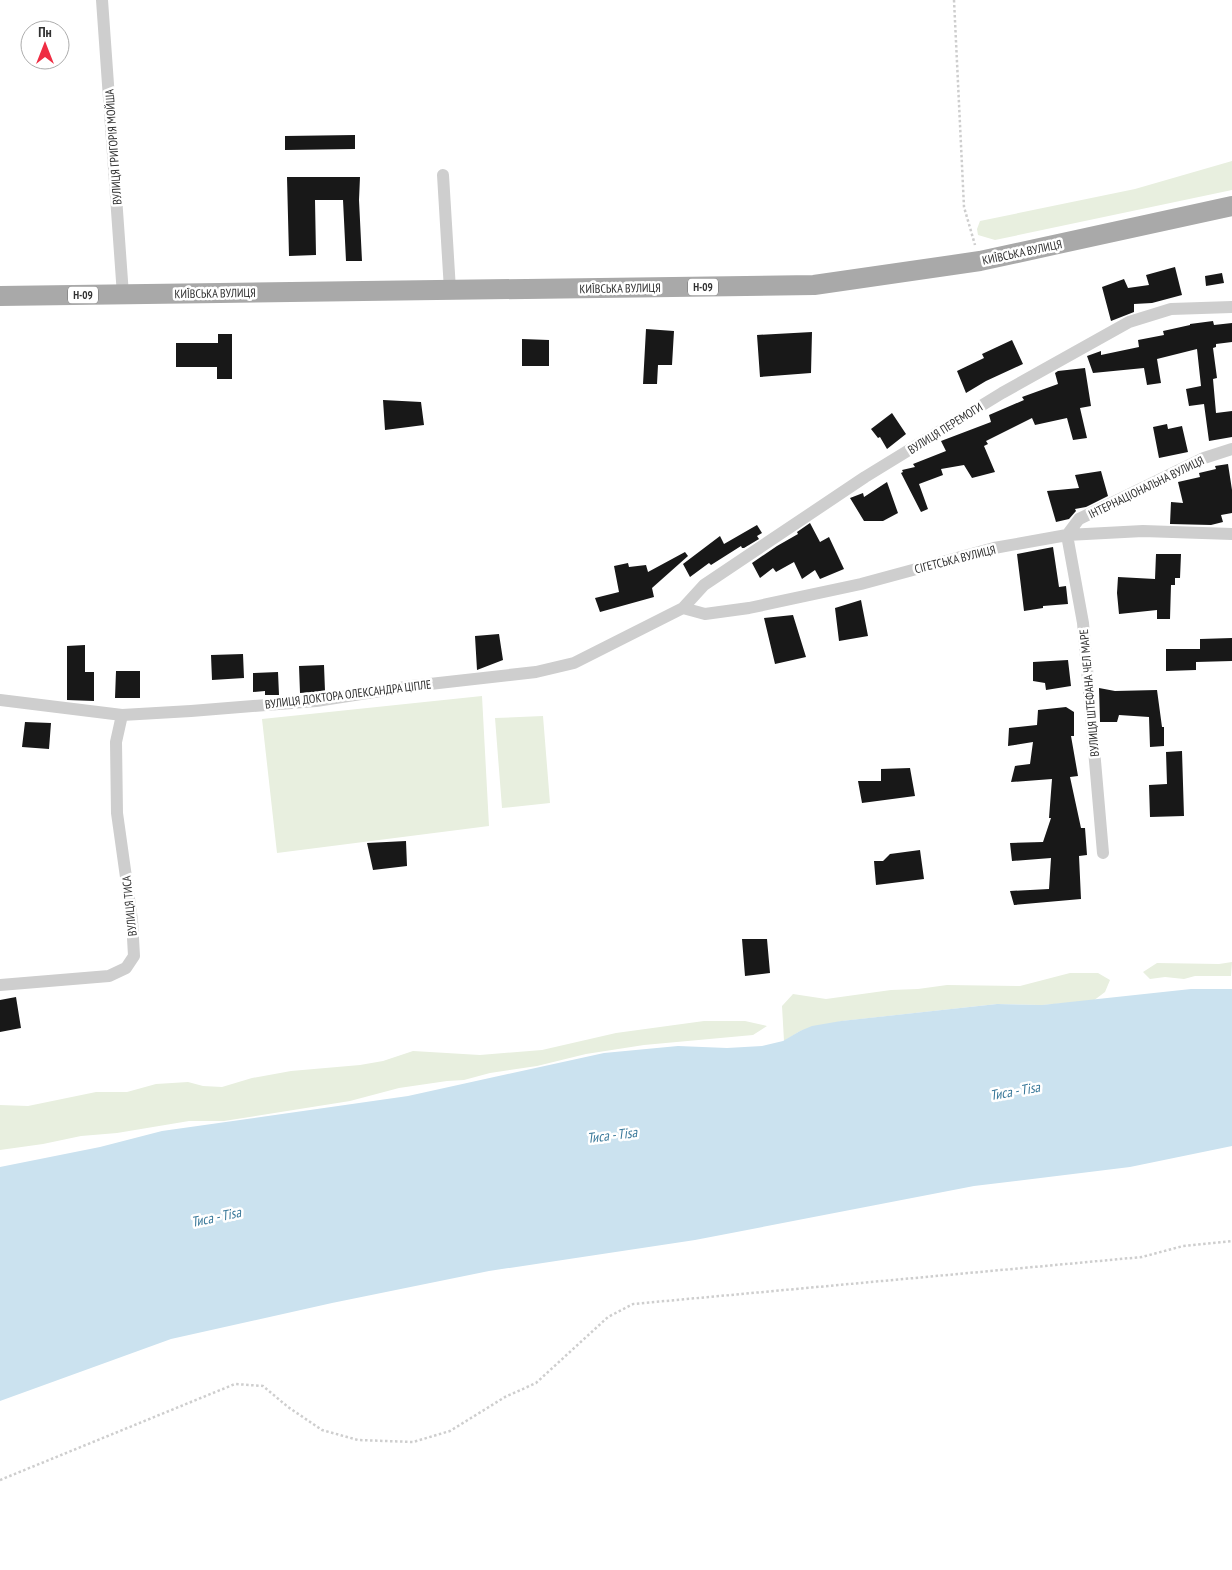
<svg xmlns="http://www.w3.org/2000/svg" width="1232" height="1570" font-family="'PT Sans Narrow',sans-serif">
  <rect width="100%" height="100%" fill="#fff"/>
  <path fill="#e8efdf" d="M1232 161V190L995 240 978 235 977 229 980 221 1135 189Z
    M482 696 489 826 277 853 262 719Z
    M543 716 550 803 502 808 495 718Z
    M1232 962 1231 976H1195L1184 979 1165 977 1150 979 1143 972 1157 963 1219 964Z
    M1070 973H1098L1110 980 1105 992 1093 1001 1042 1005 997 1004 842 1021 800 1031 784 1041 782 1006 793 994 826 999 891 990 918 989 947 985 1020 986Z
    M704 1021H745L767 1026 753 1035 644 1045 586 1054 537 1066 490 1073 464 1080 447 1081 399 1088 350 1101 224 1121H189L117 1133 81 1136 43 1144 0 1150V1105L28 1106 96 1092H127L156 1084 188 1082 203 1086 222 1087 252 1078 291 1071 360 1065 383 1061 413 1051 480 1055 542 1050 616 1033Z"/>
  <path fill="#cbe2ef" d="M1191 989H1232V1146L1130 1167 974 1186 695 1240 489 1271 332 1303 171 1339 0 1401V1167L100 1147 162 1131 408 1096 604 1053 678 1046 727 1048 762 1046 783 1041 800 1031 812 1026 841 1021 997 1004 1042 1005Z"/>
  <path fill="#181818" d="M355 135V149L285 150V136Z
    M287 177H360L359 200 362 261H346L343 200H315L316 255 289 256Z
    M1175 267 1182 295 1152 303 1134 304V312L1111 321 1102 287 1124 279 1128 288 1149 285 1146 275Z
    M1222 273 1224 283 1206 286 1205 276Z
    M1213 321 1214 325 1232 323V342L1216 344V347L1213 348 1217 378 1213 379 1216 413 1232 411V437L1209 441 1204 404 1189 406 1186 389 1201 386 1197 349 1157 359 1161 383 1147 385 1144 368 1093 373 1087 356 1101 351V355L1139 347 1138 340 1164 335 1163 331 1190 325V324Z
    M646 329 674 331 672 365H658L657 384H643Z
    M812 332 811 373 760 377 757 335Z
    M218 334H232V379H217V367H176V343H218Z
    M522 339 549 340V366H522Z
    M1012 340 1023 364 986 381 966 393 957 371 984 358 982 354Z
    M1085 368 1091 406 1080 408 1087 438 1073 440 1067 418 1035 425 1032 418 986 441 988 444 984 446 995 472 972 478 964 465 941 469 943 475 919 484 928 509 921 512 901 473 903 472 902 470 915 467 913 464 946 451 941 441 991 422 989 415 1024 400 1022 397 1058 384 1055 373 1058 371Z
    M383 400 421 402 424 425 385 430Z
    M892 413 906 434 887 449 880 437 878 438 871 429Z
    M1167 424 1168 429 1182 426 1188 452 1159 458 1153 427Z
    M1228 464 1232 490V513L1221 515 1223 522 1211 525 1170 524 1171 502 1183 503 1178 482 1200 477 1199 473 1216 469 1215 466Z
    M1101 471 1108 496 1086 507 1075 509 1076 511 1069 519 1056 522 1047 491 1079 488 1075 475Z
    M887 482 898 513 883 521H864L850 498 863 493 864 497Z
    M810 523 820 542 829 537 844 569 820 579 815 570 802 579 794 562 776 572 773 568 760 578 752 563 777 546 798 534 797 532Z
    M757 525 762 533 757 536 759 539 744 548H742L741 546 711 565 709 563 690 577 683 564 720 536 724 544Z
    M1053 547 1059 587 1066 586 1068 604 1043 606V608L1024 611 1017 554Z
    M685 552 688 556 652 588 654 597 600 612 595 598 619 592 614 566 628 563 629 567 646 565 648 572Z
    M1156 554H1181L1180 578H1175V585H1171L1170 619H1157V610L1119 614 1117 593 1118 577 1155 579Z
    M861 600 868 636 839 641 835 608Z
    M793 615 806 657 775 664 764 618Z
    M499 634 503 660 477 670 475 636Z
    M1232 638V661L1196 662V670L1166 671V649H1200V639Z
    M85 645V672H94V701L67 700V646Z
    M243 654 244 678 212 680 211 655Z
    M1068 660 1071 686 1046 690 1045 683 1033 681V662Z
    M324 665 325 691 300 693 299 666Z
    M116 671H140V698H115Z
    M278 672 279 695H265V691L253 692V673Z
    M1099 688 1115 691 1157 690 1162 727H1164V746L1150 747 1149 717 1119 715 1117 722H1100Z
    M1066 707 1074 712V736H1071L1078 776 1070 777 1081 828H1085L1087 855 1079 856 1081 899 1014 905 1010 891 1049 889 1051 858 1012 861 1010 843 1043 842 1051 818H1049L1052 779 1011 782 1015 766 1030 764 1033 742 1008 746 1009 728 1037 725 1038 710Z
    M25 722 51 723 49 749 22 747Z
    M1182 751 1184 816 1150 817 1149 785 1167 784 1166 752Z
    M910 768 915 796 862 803 858 781H881V769Z
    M406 841 407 866 373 870 367 843Z
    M920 850 924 879 876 885 874 861H883L890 854Z
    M742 939H767L770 973 745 976Z
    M16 997 21 1028 0 1032V1000Z"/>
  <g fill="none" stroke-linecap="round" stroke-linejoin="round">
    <path stroke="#cecece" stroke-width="2.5" stroke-dasharray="2.5 2.5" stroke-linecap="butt" d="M954 0 964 207 975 245
      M0 1480 235 1384 263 1386 288 1407 322 1430 358 1440 413 1442 450 1431 505 1397 536 1383 608 1317 633 1304 1142 1257 1183 1246 1232 1241"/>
    <path stroke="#cecece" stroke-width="12" d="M102 0 123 295
      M443 175 450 290
      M683 608 705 614 749 608 861 584 994 548 1067 535 1143 531 1232 534
      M0 700 122 715 191 711 316 701 412 686 536 672 574 663 683 608 704 585 865 477 1002 393 1129 322 1171 309 1232 307
      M1103 853 1083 623 1067 535 1079 519 1204 458 1232 449
      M0 985 109 976 126 968 134 956 132 920 117 813 116 742 122 715"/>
    <path stroke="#a9a9a9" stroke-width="20" d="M0 296 814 285 980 261 1232 206"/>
  </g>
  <g text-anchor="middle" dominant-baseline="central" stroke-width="5" stroke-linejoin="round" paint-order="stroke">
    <g fill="#fff" stroke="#6f6f6f" stroke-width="1">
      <rect x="688" y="278.5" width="30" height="17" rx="4"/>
      <rect x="68" y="286.5" width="30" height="17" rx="4"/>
    </g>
    <g font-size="11" font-weight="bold" fill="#313131">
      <text x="703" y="287">Н-09</text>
      <text x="83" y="295">Н-09</text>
    </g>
    <g font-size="12" fill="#313131" stroke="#fff">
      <text transform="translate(113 147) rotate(-94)">ВУЛИЦЯ ГРИГОРІЯ МОЙША</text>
      <text transform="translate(1022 252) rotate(-12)">КИЇВСЬКА ВУЛИЦЯ</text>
      <text transform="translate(620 288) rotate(-1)">КИЇВСЬКА ВУЛИЦЯ</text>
      <text transform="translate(215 293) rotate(-1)">КИЇВСЬКА ВУЛИЦЯ</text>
      <text transform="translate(945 428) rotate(-32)">ВУЛИЦЯ ПЕРЕМОГИ</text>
      <text transform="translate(1146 487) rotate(-26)">ІНТЕРНАЦІОНАЛЬНА ВУЛИЦЯ</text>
      <text transform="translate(955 559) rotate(-14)">СІГЕТСЬКА ВУЛИЦЯ</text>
      <text transform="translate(1089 693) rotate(-95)">ВУЛИЦЯ ШТЕФАНА ЧЕЛ МАРЕ</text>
      <text transform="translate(348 694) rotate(-7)">ВУЛИЦЯ ДОКТОРА ОЛЕКСАНДРА ЦІПЛЕ</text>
      <text transform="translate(129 906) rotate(-96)">ВУЛИЦЯ ТИСА</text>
    </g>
    <g font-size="14" font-style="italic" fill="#397899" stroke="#fff">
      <text transform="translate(1015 1091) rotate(-10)">Тиса - Tisa</text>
      <text transform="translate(612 1135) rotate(-7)">Тиса - Tisa</text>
      <text transform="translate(216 1217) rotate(-12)">Тиса - Tisa</text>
    </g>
  </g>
  <g transform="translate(45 45)"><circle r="24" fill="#ffffff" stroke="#adadad"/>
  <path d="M0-4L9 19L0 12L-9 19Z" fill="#ef2d43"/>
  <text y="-8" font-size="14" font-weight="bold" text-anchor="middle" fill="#313131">Пн</text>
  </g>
</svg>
